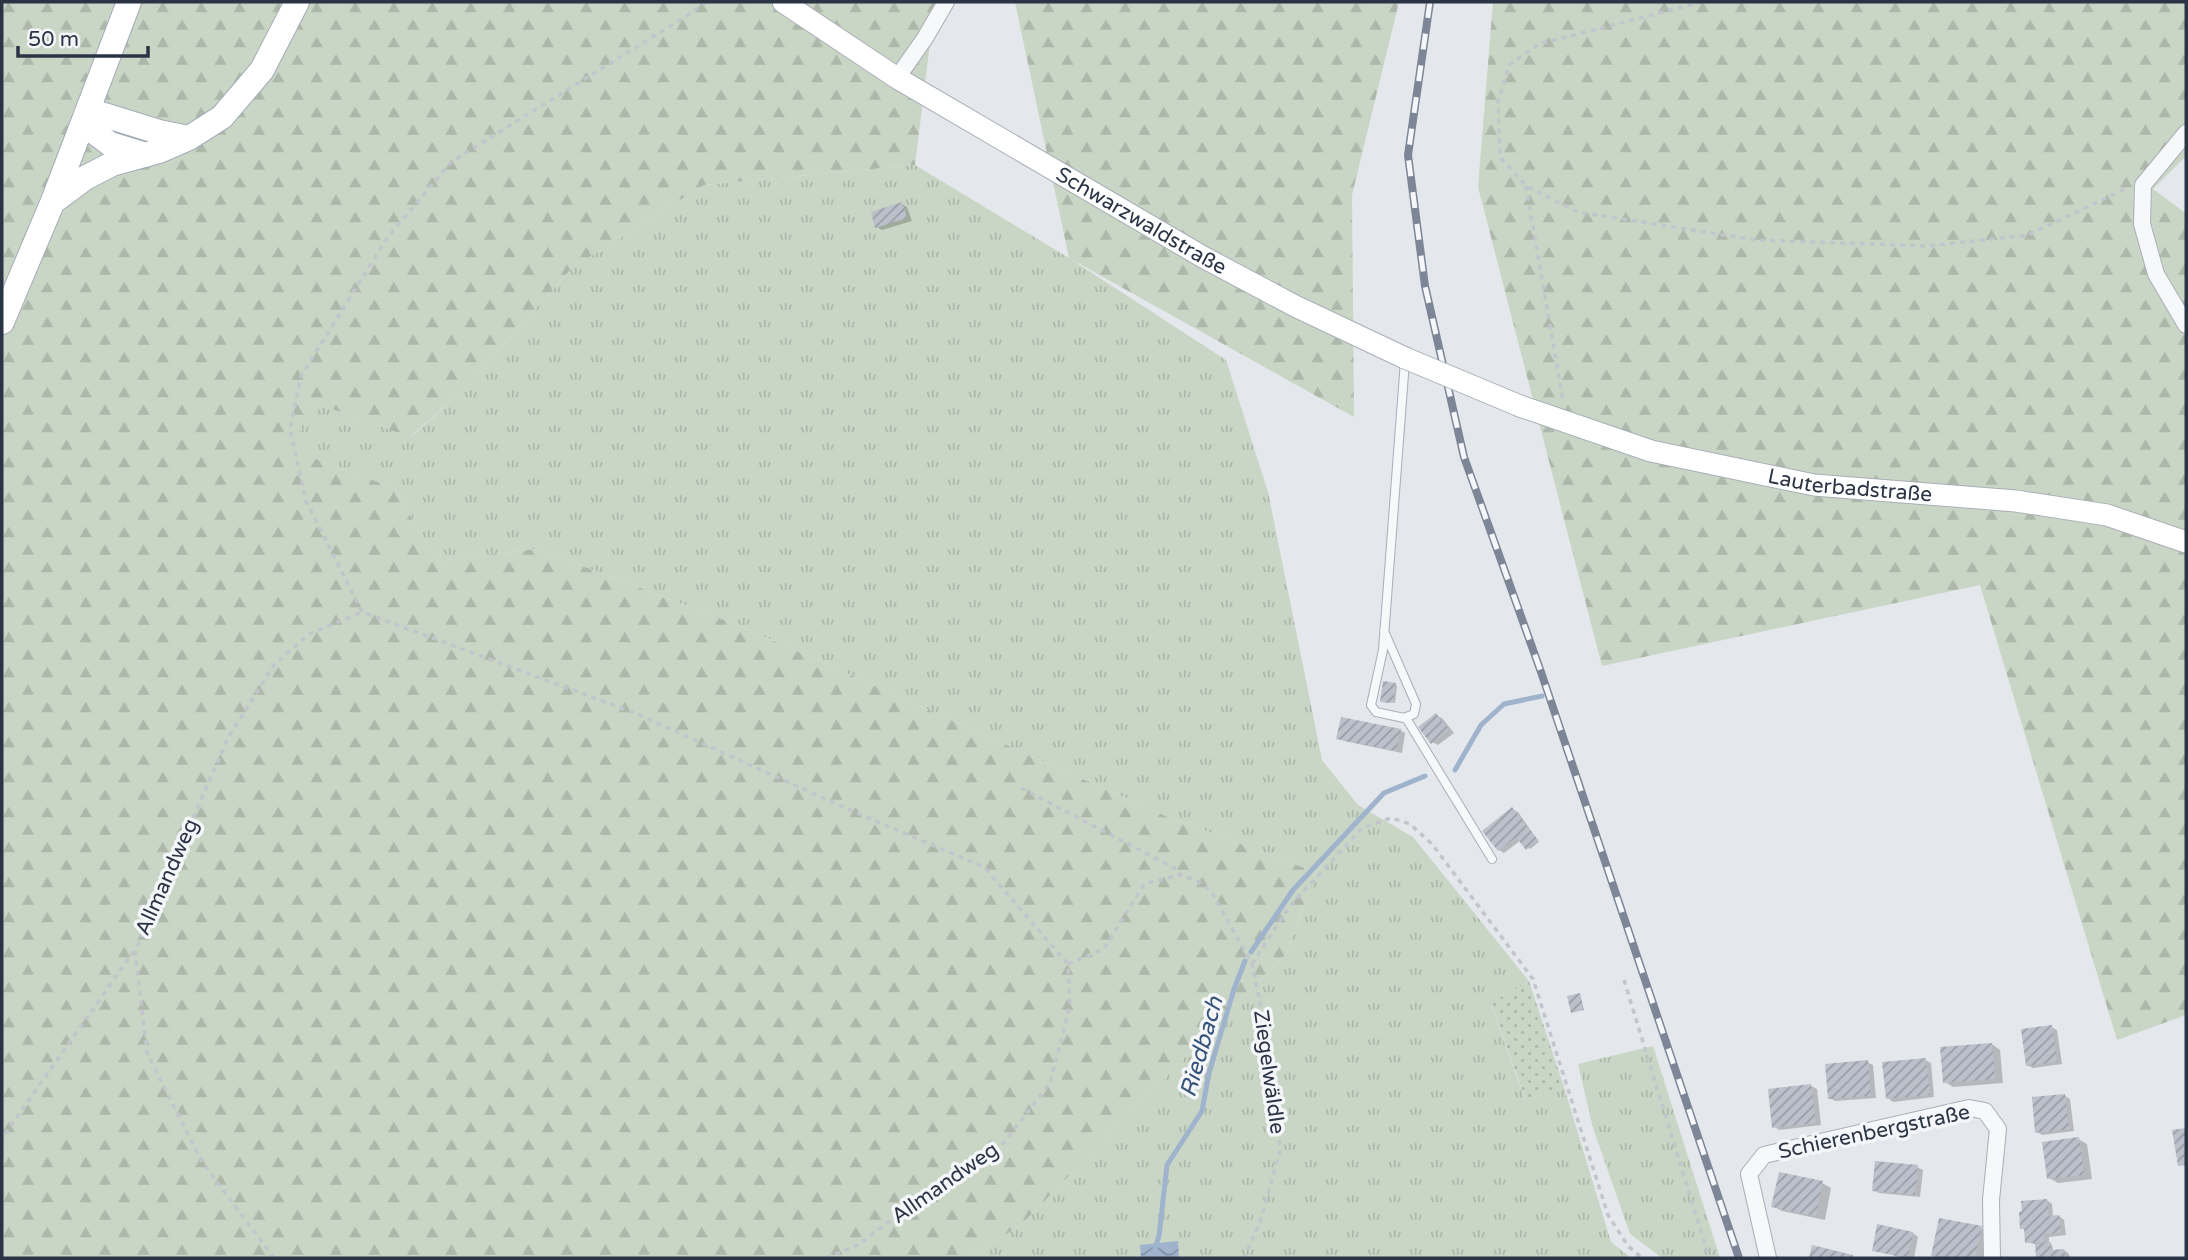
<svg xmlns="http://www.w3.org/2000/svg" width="2188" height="1260" font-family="'Varela Round',sans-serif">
  <defs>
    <pattern id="grass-tufts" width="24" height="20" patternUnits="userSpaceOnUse" patternTransform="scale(1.75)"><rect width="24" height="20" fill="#c9d6c5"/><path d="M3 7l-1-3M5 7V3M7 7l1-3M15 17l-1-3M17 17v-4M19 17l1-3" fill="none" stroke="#adb8ab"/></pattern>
    <pattern id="forest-firs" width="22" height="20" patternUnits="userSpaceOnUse" patternTransform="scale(1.75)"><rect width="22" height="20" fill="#c9d6c5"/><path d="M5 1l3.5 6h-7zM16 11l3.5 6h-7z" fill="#adb8ab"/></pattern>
    <pattern id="park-dots" width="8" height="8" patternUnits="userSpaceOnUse" patternTransform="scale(1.75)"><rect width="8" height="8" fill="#c9d6c5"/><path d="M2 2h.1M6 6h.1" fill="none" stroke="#adb8ab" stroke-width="1.8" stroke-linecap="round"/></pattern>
    <pattern id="water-waves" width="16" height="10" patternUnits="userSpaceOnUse" patternTransform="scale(1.75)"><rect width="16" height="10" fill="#9fb4cc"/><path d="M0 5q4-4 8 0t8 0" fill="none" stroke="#8293a7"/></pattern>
    <pattern id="building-hatch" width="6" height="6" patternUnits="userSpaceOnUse" patternTransform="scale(1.75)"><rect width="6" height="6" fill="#bbc0ca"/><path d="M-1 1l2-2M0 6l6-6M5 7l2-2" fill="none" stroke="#989da6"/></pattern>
  </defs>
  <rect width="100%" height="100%" fill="#e4e7ec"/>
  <path fill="url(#grass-tufts)" d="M915 165 1069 258 1226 360 1268 492 1322 760 1358 805 1413 837 1529 981 1491 1004 1525 1100 1564 1087 1611 1242 1631 1258H967L1020 1226 1287 953 1316 872 1168 817 745 628 538 549 437 561 394 488 290 450 312 402 411 437 463 390 572 268 704 185Z
    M1653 1046 1720 1258H1662L1630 1234 1593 1128 1578 1064Z"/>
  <path fill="url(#forest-firs)" d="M2 2H935L915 165 704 185 572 268 463 390 410 437 312 402 291 450 394 488 437 561 538 549 745 628 1168 817 1316 872 1287 953 1020 1226 967 1258H2Z
    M1015 2H1399L1352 195 1354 417 1069 258Z
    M1493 2H2186V156L2153 189 2184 212 2186 211V1015L2117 1040 1980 585 1602 666 1478 187Z"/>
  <path fill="url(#park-dots)" d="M1529 981 1564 1087 1526 1101 1491 1003Z"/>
  <path fill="url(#water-waves)" d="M1178 1241 1179 1258H1141L1140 1245Z"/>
  <path fill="#0003" d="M902 204 907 207 912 221 882 230 877 227Z
    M1395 684 1397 686 1395 703 1384 702Z
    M1436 715 1442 718 1454 733 1438 745 1432 742Z
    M1400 730 1405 733 1402 753 1344 741 1338 738Z
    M1512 809 1518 812 1539 842 1530 849 1521 840 1504 853 1499 850Z
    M2051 1027 2057 1030 2062 1064 2033 1068 2027 1065Z
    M1992 1044 2000 1050 2003 1083 1953 1087 1945 1082Z
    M1925 1060 1931 1063 1934 1097 1893 1102 1888 1098Z
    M1867 1062 1873 1065 1876 1098 1835 1101 1830 1098Z
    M1811 1086 1817 1089 1821 1125 1779 1130 1774 1126Z
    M2065 1096 2070 1099 2074 1131 2042 1135 2037 1131Z
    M2078 1139 2087 1144 2092 1179 2058 1183 2049 1178Z
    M1917 1167 1923 1170 1920 1197 1879 1193 1874 1190Z
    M1822 1183 1831 1188 1825 1220 1782 1211 1773 1206Z
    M2047 1200 2052 1204 2053 1217 2059 1216 2064 1220 2066 1235 2049 1237V1243L2052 1245 2053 1251 2064 1250 2069 1254 2070 1258H2038L2037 1245 2027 1242 2026 1230 2022 1228Z
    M1981 1228 1990 1233 1985 1258H1938L1933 1255Z
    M1913 1233 1918 1237 1914 1258H1903L1874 1250Z"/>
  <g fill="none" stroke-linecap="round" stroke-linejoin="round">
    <path stroke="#9fb4cc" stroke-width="5" d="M1455 770 1481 725 1504 704 1542 696
      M1251 952 1293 890 1384 793 1425 776
      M1152 1258 1159 1236 1167 1165 1202 1111 1209 1073 1234 989 1245 961"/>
  </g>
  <path fill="url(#building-hatch)" d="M902 202 907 218 875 228 871 212Z
    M1383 681 1396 683 1393 703 1380 702Z
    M1436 713 1449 730 1431 744 1418 727Z
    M1341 717 1401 729 1396 751 1336 739Z
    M1512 807 1538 840 1526 850 1516 837 1498 851 1482 831Z
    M1580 993 1584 1010 1571 1013 1567 996Z
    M2052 1025 2057 1062 2026 1066 2021 1029Z
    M1992 1043 1995 1079 1943 1083 1940 1047Z
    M1926 1058 1930 1095 1886 1099 1882 1062Z
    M1868 1060 1871 1096 1828 1099 1825 1064Z
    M1811 1084 1816 1123 1772 1128 1768 1089Z
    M2065 1094 2069 1129 2035 1133 2032 1097Z
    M2186 1128V1165L2178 1166 2172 1130Z
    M2079 1137 2084 1175 2047 1179 2042 1142Z
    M1875 1161 1918 1165 1915 1195 1872 1191Z
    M1779 1172 1823 1181 1816 1216 1771 1207Z
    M2047 1199 2049 1216 2059 1215 2061 1233 2044 1234V1242L2025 1243 2024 1229H2020L2019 1212 2022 1211 2021 1201Z
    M1939 1218 1982 1226 1975 1258H1943L1931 1256Z
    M1877 1224 1913 1232 1908 1258 1872 1251Z
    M2051 1242V1250L2064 1249 2065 1258H2036L2035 1244Z
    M1812 1245 1853 1255 1852 1258H1809Z"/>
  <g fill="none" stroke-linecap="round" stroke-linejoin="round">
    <defs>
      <path id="lane" d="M1384 631 1416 704 1414 714 1404 718 1376 712 1371 705 1383 650 1405 361
        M1406 718 1492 859"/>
      <path id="street" d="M897 78 925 38 946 2
        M2186 133 2143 185 2142 224 2156 274 2186 325
        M1768 1258 1749 1174 1764 1155 1969 1108 1985 1111 1998 1129 1991 1200 1992 1258"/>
      <g id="secondary">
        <path id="s1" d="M783 2 897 78 1203 257 1295 306 1405 358"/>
        <path id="s2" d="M1520 406 1651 451 1814 485 2016 501 2107 515 2186 542"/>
      </g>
      <path id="primary" d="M88 110 159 132 189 138
        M88 110 94 132 110 144 146 155
        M54 201 85 178 112 164 159 151 189 138 222 117 262 70 297 2
        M2 322 53 201 129 2"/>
    </defs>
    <use href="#lane" stroke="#a9aeb7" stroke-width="10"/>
    <use href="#street" stroke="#a9aeb7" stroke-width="18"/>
    <use href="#secondary" stroke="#a9aeb7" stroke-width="23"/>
    <use href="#primary" stroke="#a3abb8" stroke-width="26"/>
    <path stroke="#c2c5cb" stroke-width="3.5" stroke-dasharray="5 5" stroke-linecap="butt" d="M706 2 688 15 451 162 387 238 301 376 290 429 306 501 362 612 635 713 850 810 984 867 1068 964
      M1702 2 1539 44 1509 65 1498 102 1500 157 1526 186 1578 212 1756 240 1928 246 2028 235 2129 187
      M1526 186 1563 401
      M1021 788 1178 870 1180 875
      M1068 964 1104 949 1144 884 1180 875 1197 881 1211 891 1252 964 1273 1066 1280 1151 1260 1222 1244 1258
      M1252 964 1289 907 1362 828 1391 818 1410 824 1432 844 1533 979 1608 1215 1628 1246 1642 1258
      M1624 980 1709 1258
      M2 1144 5 1134 133 952
      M274 1258 202 1162 147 1053 135 951 228 738 274 665 309 634 362 612
      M826 1258 858 1245 913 1204 1002 1145 1050 1083 1070 1006 1068 964"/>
    <use href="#lane" stroke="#f7f8fa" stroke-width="8"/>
    <use href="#street" stroke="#f7f8fa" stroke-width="16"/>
    <use href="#secondary" stroke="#fff" stroke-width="21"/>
    <use href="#primary" stroke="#fff" stroke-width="24"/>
    <defs>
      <path id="rail" d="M1430 2 1408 155 1425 286 1464 457 1541 672 1739 1258"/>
    </defs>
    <use href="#rail" stroke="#7d8696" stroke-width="8"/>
    <use href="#rail" stroke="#f4f6f9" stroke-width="5" stroke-dasharray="16" stroke-linecap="butt"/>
    <defs>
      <path id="secondary-bridge" d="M1405 358 1520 406"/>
    </defs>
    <use href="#secondary-bridge" stroke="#a9aeb7" stroke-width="23" stroke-linecap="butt"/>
    <use href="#secondary-bridge" stroke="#fff" stroke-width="21"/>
  </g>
  <g text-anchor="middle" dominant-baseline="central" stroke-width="7" stroke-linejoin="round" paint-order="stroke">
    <g font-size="21" fill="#2b3445" stroke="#f4f6f9">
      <text stroke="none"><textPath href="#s1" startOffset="420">Schwarzwaldstraße</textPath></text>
      <text stroke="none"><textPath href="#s2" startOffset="341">Lauterbadstraße</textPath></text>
      <text transform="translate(167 877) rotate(-66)">Allmandweg</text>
      <text transform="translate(1269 1072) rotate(82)">Ziegelwäldle</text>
      <text transform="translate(1874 1132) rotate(-12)">Schierenbergstraße</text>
      <text transform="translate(945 1183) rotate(-35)">Allmandweg</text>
    </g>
    <g font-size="23" font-style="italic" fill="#34527a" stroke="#f4f6f9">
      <text transform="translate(1202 1047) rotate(-74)">Riedbach</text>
    </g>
  </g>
  <rect width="2188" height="1260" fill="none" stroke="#2b3445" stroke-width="7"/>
  <path d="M18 46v10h130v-10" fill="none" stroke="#2b3445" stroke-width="3.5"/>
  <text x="28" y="46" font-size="21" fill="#2b3445" stroke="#f4f6f9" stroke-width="5" paint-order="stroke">50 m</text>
</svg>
